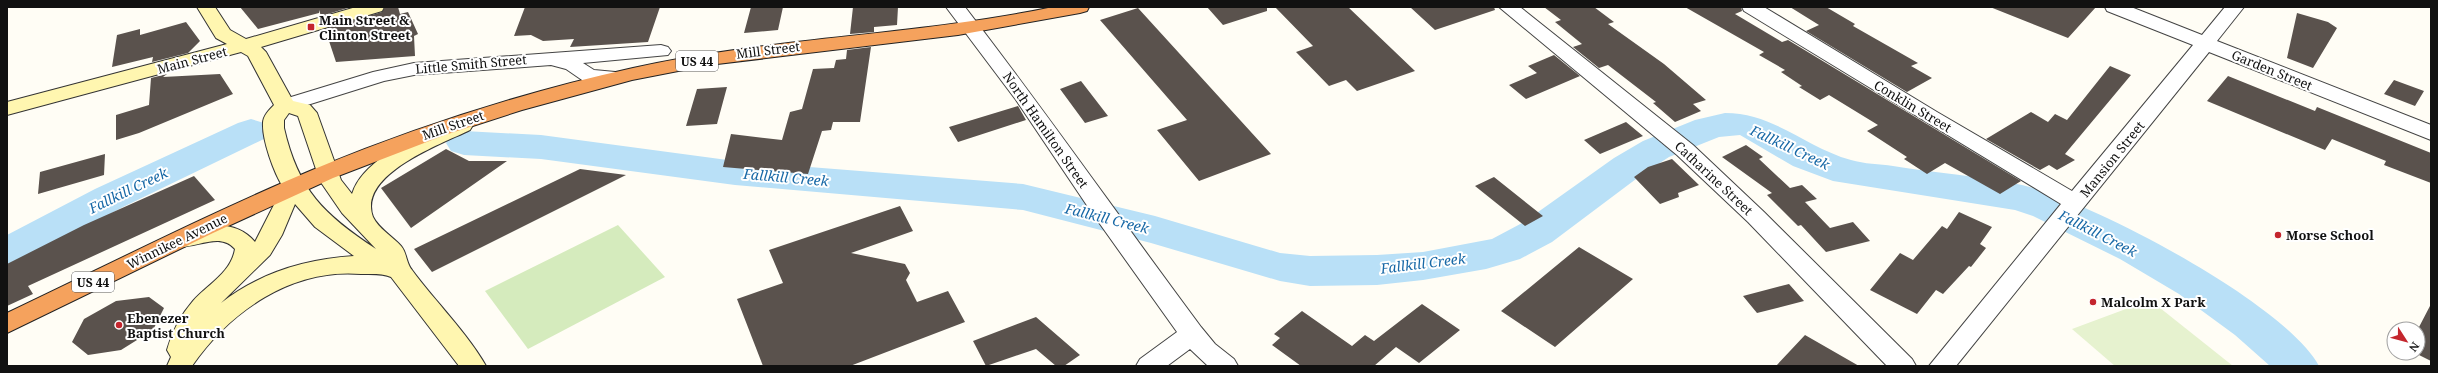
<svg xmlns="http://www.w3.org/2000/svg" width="2438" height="373" font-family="'Noto Serif',serif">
  <rect width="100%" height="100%" fill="#fffdf5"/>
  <path fill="#d5ebbd" d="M618 225 665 277 528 349 485 291Z"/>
  <path fill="#e6f2cf" d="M2150 300 2233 366H2115L2072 329Z"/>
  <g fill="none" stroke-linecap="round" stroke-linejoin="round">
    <path fill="#b9e0f7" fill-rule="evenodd" d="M1725 113C1774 113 1805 147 1851 160 1864 164 1880 164 1893 166 1936 173 1980 176 2022 185 2092 202 2285 303 2319 366H2270L2235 335 2179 294 2120 259 2033 216 2015 210 1833 181 1793 166 1740 135 1719 137 1669 157 1640 176 1552 242 1520 259 1486 269 1423 280 1377 285 1310 286 1280 281 1151 243 1023 210 735 185 541 159 464 155 451 151 446 143 451 135 464 131 541 135 735 161 1023 184 1155 216 1280 253 1310 256 1377 255 1423 252 1492 239 1524 222 1614 158 1643 141 1695 120Z
      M251 119 264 123 269 131 264 139 123 207 21 262 7 266V235L95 189 238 123Z"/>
  </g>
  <path fill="#5a524d" d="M240 7H351L321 16 319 10V13L258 29Z
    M385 7H398L400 14 408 12 418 34 414 36 415 56 336 62 325 29 382 12Z
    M525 7 579 8 660 7 648 42 570 47 574 39 543 41 531 35 514 36Z
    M751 7H783L778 30 744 33Z
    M853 7H898L897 25 874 27V32L850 34Z
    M1207 7H1267V11L1223 25Z
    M1275 7H1348L1415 71 1357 91 1346 80 1329 86 1296 52 1313 46Z
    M1410 7H1494L1495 10 1435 30Z
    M1544 7H1594L1614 22 1608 24 1664 64 1706 100 1693 104 1701 111 1675 122 1653 103 1656 102 1608 65 1599 68 1573 47 1582 44 1555 22 1561 20Z
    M1685 7H1741L1742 11 1735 14 1782 42 1788 40 2021 181 2000 194 1945 163 1927 174 1904 159 1907 157 1867 131 1878 125 1829 95 1820 100 1799 87 1802 86 1781 72 1785 70 1759 55 1764 52Z
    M1790 7H1826L1855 24 1853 26 1918 63 1911 66 1932 78 1907 92 1806 31 1819 25Z
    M1990 7H2096L2068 38Z
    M1138 8 1271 154 1199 181 1157 130 1187 120 1100 20Z
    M2297 13 2328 22 2337 28 2313 68 2287 58Z
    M186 22 200 41 188 53 152 62 153 57 112 67 117 35 140 29V35Z
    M871 47 860 122H833L831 130 822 131 808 174 723 167 731 134 782 140 790 112 802 109 813 69 834 68 836 60 846 59 847 50Z
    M1554 55 1580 76 1526 99 1509 85 1537 73 1528 66Z
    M2110 66 2131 75 2065 154 2075 160 2057 170 2049 165 2040 170 1986 139 2031 112 2048 122 2055 114 2067 120Z
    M167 74 163 77 220 74 233 94 139 133 116 140V115L149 105 151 78Z
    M2228 76 2315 111 2317 107 2431 153V183L2384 165 2386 161 2332 139 2325 150 2207 101Z
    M2394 80 2424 91 2415 106 2384 94Z
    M1081 81 1108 116 1085 123 1060 89Z
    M727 87 717 124 686 126 697 89Z
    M1018 106 1026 120 958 142 949 127Z
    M1626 122 1643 136 1600 154 1584 140Z
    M1746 145 1763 157 1759 159 1790 188 1802 185 1817 199 1805 202 1830 228 1853 222 1870 241 1826 252 1801 225 1798 226 1767 195 1772 193 1722 157Z
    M446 149 469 161H507L411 228 381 188Z
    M105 154 104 175 38 194 40 172Z
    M1672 159 1699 185 1678 193 1679 197 1660 204 1634 177 1648 167Z
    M580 169 626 175 432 272 414 249Z
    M194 176 215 200 28 286 33 294 7 306V264L84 225Z
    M1494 177 1543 216 1525 226 1475 186Z
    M900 206 913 231 851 253 905 264 910 273 906 280 917 302 948 291 965 322 850 366H763L737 299 783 283 769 250Z
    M1959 212 1992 227 1980 244 1986 248 1971 267 1969 266 1943 294 1936 290 1917 314 1870 290 1900 253 1913 260 1942 226 1947 229Z
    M1579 247 1633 279 1555 347 1501 311Z
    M1789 284 1804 301 1757 313 1743 296Z
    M149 297 164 308 153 330 121 350 88 355 72 342 84 319 116 301Z
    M1422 304 1460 330 1419 363 1396 347 1374 366H1301L1272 345 1280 338 1274 334 1302 311 1352 346 1365 335 1374 341Z
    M2431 304V361L2415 353H2418V329Z
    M1036 317 1080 355 1064 366H1056L1036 349 986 366 973 341Z
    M1805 335 1859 366H1776Z"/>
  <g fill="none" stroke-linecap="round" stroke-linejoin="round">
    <defs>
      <path id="street" d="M946 7H965C1046 112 1122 221 1201 327L1215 344 1234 359 1238 366H1208L1190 349 1167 366H1136L1140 359 1177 332 1090 210 1016 100Z
        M1499 7H1520L1693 145 1764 212 1912 359 1916 366H1887L1748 222 1677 155Z
        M1742 7H1764L1937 112 2072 191 2193 45 2107 11 2105 7H2131L2202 35 2225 7H2244L2217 41 2431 125V140L2209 52 1956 366H1929L2061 204 1744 11Z
        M661 45 668 47 671 51 668 55 583 63 594 70 626 73 629 77 626 81 589 82 582 80 566 69 551 65 414 75 384 81 285 112 278 111 275 106 278 101 373 72 414 63Z"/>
      <path id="secondary" d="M197 7H215L230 30 246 39 356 7H384L382 11 261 47 266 52 293 101 310 105 317 113 341 180 352 194C364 156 422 136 456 120L463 118 470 120 473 125 470 130C442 144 357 174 373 217 378 228 393 237 401 246 407 253 406 263 412 270 434 300 468 334 486 366H459L391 277C383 273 370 274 361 274 292 268 230 311 192 366H167L171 357 167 350C172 332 180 316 193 301 208 284 231 273 235 249 219 230 193 251 174 246L171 240 174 234C201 226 234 217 255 242L283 187C274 173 262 140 263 123 263 116 269 110 274 105L248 56 241 52 7 115V102L227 44 216 38ZM289 113 298 116 320 181 342 213 376 249C324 215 298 190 284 128V120ZM295 204 315 227 354 256C306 259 259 273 221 303L270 255 282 235Z"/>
      <path id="highway" d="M1053 7H1089L1087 11 1080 13 958 35 709 65 632 80 522 110 445 135 333 178 213 233 7 333V313C110 264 212 212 317 168 419 126 525 92 633 68 771 37 914 36 1053 7Z"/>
    </defs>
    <use href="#street" stroke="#444" stroke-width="2"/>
    <use href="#secondary" stroke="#333" stroke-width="2"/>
    <use href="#highway" stroke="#222" stroke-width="2"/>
    <use href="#street" fill="#fff" fill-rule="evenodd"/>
    <use href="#secondary" fill="#fff6b0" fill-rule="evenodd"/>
    <use href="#highway" fill="#f5a25d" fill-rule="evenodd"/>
  </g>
  <g fill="#c4262e" stroke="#fff" stroke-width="1.5">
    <rect x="307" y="23" width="8" height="8" rx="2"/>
    <circle cx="2278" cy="235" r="4"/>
    <circle cx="2093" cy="302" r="4"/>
    <circle cx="119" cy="325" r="4"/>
  </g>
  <g text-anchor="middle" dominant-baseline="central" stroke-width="4" stroke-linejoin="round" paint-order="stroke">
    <g fill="#fff" stroke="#585858" stroke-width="1">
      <rect x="676" y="51" width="42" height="20" rx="3"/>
      <rect x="72" y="272" width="42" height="20" rx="3"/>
    </g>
    <g font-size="12" font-weight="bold" fill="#111">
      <text x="697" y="61">US 44</text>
      <text x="93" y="282">US 44</text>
    </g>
    <g font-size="13" font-weight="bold" fill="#111" stroke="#fff" text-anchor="start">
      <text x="319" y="20">Main Street &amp;<tspan x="319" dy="15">Clinton Street</tspan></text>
      <text x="2286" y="235">Morse School</text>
      <text x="2101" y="302">Malcolm X Park</text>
      <text x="127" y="318">Ebenezer<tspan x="127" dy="15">Baptist Church</tspan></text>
    </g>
    <g font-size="13" fill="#111" stroke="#fff">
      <text transform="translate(768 50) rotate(-7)">Mill Street</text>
      <text transform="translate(192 60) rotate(-15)">Main Street</text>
      <text transform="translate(471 64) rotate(-5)">Little Smith Street</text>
      <text transform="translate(2272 70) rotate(22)">Garden Street</text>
      <text transform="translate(1913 106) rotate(31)">Conklin Street</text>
      <text transform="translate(453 125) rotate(-19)">Mill Street</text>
      <text transform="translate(1046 130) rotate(55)">North Hamilton Street</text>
      <text transform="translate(2112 159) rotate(-51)">Mansion Street</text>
      <text transform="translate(1714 178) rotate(43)">Catharine Street</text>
      <text transform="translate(177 241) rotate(-26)">Winnikee Avenue</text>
    </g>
    <g font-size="14" font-style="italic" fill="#1768a6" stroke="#fff">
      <text transform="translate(1790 147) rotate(25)">Fallkill Creek</text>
      <text transform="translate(786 177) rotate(5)">Fallkill Creek</text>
      <text transform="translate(128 190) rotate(-26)">Fallkill Creek</text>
      <text transform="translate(1107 218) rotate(14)">Fallkill Creek</text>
      <text transform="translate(2098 233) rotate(27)">Fallkill Creek</text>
      <text transform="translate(1423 263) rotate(-7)">Fallkill Creek</text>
    </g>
  </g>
  <rect width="2438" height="373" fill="none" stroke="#111111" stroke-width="16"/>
  <g transform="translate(2406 341) rotate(126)"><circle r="19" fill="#ffffff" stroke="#a0a0a0"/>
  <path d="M0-3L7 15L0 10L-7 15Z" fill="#c4262e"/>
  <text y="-6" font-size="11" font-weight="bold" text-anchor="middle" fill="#111111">N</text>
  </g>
</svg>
